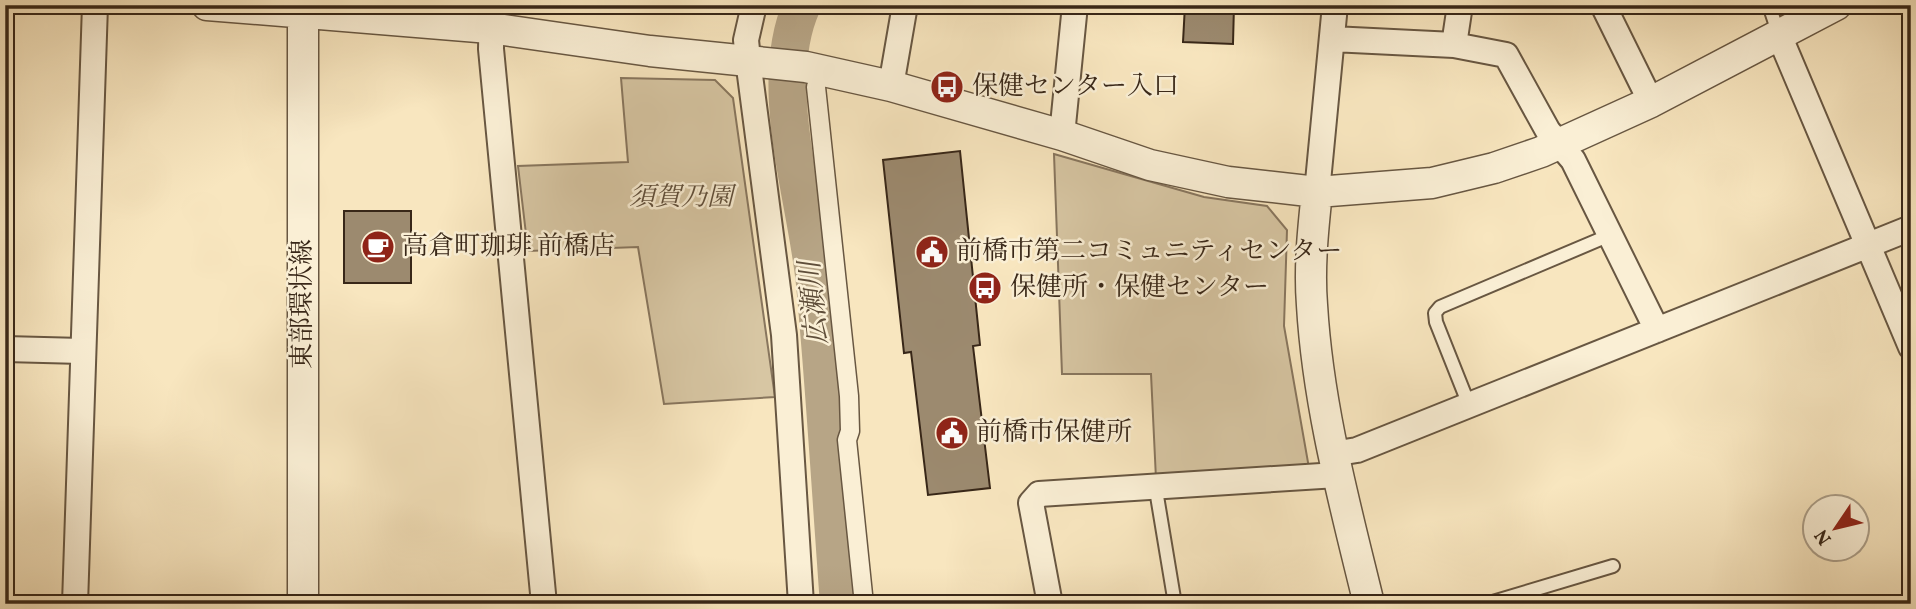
<svg xmlns="http://www.w3.org/2000/svg" width="1916" height="609" font-family="Vollkorn,'Noto Serif JP',serif">
  <rect width="100%" height="100%" fill="#f8e6bf"/>
  <filter id="stains"><feTurbulence type="fractalNoise" baseFrequency=".00286" numOctaves="4"/><feColorMatrix values="0 0 0 0 .2 0 0 0 0 .09 0 0 0 0 .02 0 0 0 .5 -.17"/></filter>
  <radialGradient id="worn" r=".72"><stop offset=".6" stop-color="#630" stop-opacity="0"/><stop offset="1" stop-color="#630" stop-opacity=".3"/></radialGradient>
  <path fill="#d7c6a3" stroke="#88765e" stroke-width="2" d="M621 78 715 80 733 98 775 397 664 404 638 247 528 251 518 166 628 162Z
    M1054 154 1204 197 1267 206 1287 230 1284 326 1309 468 1156 479 1151 374H1062Z"/>
  <g fill="none" stroke-linecap="round" stroke-linejoin="round">
    <path stroke="#b7a586" stroke-width="38" d="M802 5C766 85 807 200 815 284 825 391 831 497 839 604"/>
  </g>
  <path fill="#9c8a6f" stroke="#382718" stroke-width="2" d="M1185 5H1234L1233 44 1183 42Z
    M960 151 980 345 973 346 990 488 928 495 911 352 904 353 883 160Z
    M344 211H411V283H344Z"/>
  <g fill="none" stroke-linecap="round" stroke-linejoin="round">
    <defs>
      <path id="service" d="M1769 5 1779 35
        M1469 405 1436 322 1435 313 1440 307 1610 235
        M1155 484 1175 604
        M1486 604 1613 566"/>
      <path id="pedestrian" d="M816 87 849 396 850 431 847 440 864 604"/>
      <path id="minor" d="M492 5 491 49 544 604
        M754 5 746 40 748 60 784 335 801 604
        M1603 5 1651 102
        M1779 35 1911 347
        M1332 39 1454 45 1506 55 1548 131 1573 160 1657 330
        M1454 45 1460 5
        M891 86 905 5
        M1062 135 1075 5
        M1317 192 1335 5
        M5 349 82 351
        M1332 454 1357 450 1911 228
        M75 604 95 5
        M1050 604 1031 503 1039 494 1337 475"/>
      <path id="tertiary" d="M207 5 490 28 650 51 806 67 891 86 1062 135 1150 165 1228 182 1317 192 1432 183 1494 168 1541 152 1651 102 1836 5
        M303 5V604
        M1317 192C1313 229 1309 268 1312 305 1318 407 1345 505 1369 604"/>
    </defs>
    <use href="#service" stroke="#685742" stroke-width="16"/>
    <use href="#pedestrian" stroke="#685742" stroke-width="21"/>
    <use href="#minor" stroke="#685742" stroke-width="28"/>
    <use href="#tertiary" stroke="#685742" stroke-width="33"/>
    <use href="#service" stroke="#faefd5" stroke-width="12"/>
    <use href="#pedestrian" stroke="#faefd5" stroke-width="18"/>
    <use href="#minor" stroke="#faefd5" stroke-width="24"/>
    <use href="#tertiary" stroke="#faefd5" stroke-width="30"/>
  </g>
  <defs>
    <symbol id="bus-disc" viewBox="-11 -11 22 22"><circle r="9.5" fill="#8f2418" stroke="#faefd5"/><path d="M-5-6H5V4H4V6H2V4H-2V6H-4V4H-5ZM-3.5-4V0h7V-4ZM-3.5 1.2v1.5H-2V1.2ZM2 1.2v1.5H3.5V1.2Z" fill="#fff"/></symbol>
    <symbol id="cafe-disc" viewBox="-11 -11 22 22"><circle r="9.5" fill="#8f2418" stroke="#faefd5"/><path d="M-5.5-4.5H6V0H3Q3 3.5 0 3.5H-2.5Q-5.5 3.5-5.5 0ZM3-3.2v2h1.7v-2ZM-6 4.5H4V6H-6Z" fill="#fff"/></symbol>
    <symbol id="civic-disc" viewBox="-11 -11 22 22"><circle r="9.5" fill="#8f2418" stroke="#faefd5"/><path d="M-.6-6.5H3V-4.5H.6V-3L4-1V1h2V6H-6V1h2V-1L-.6-3ZM-1.2 2.5V6h2.4V2.5Z" fill="#fff"/></symbol>
  </defs>
  <g fill-rule="evenodd">
    <use href="#bus-disc" x="928" y="68" width="38" height="38"/>
    <use href="#cafe-disc" x="359" y="228" width="38" height="38"/>
    <use href="#civic-disc" x="913" y="233" width="38" height="38"/>
    <use href="#bus-disc" x="966" y="269" width="38" height="38"/>
    <use href="#civic-disc" x="933" y="414" width="38" height="38"/>
  </g>
  <g text-anchor="middle" dominant-baseline="central" stroke-width="5" stroke-linejoin="round" paint-order="stroke">
    <g font-size="26" fill="#382718" stroke="#faefd5" text-anchor="start">
      <text x="972" y="87">保健センター入口</text>
      <text x="402" y="247">高倉町珈琲 前橋店</text>
      <text x="956" y="252">前橋市第二コミュニティセンター</text>
      <text x="1010" y="288">保健所・保健センター</text>
      <text x="976" y="433">前橋市保健所</text>
    </g>
    <g font-size="26" font-style="italic" fill="#604f3b" stroke="#faefd5">
      <text x="681" y="198">須賀乃園</text>
    </g>
    <g font-size="26" fill="#382718" stroke="#faefd5">
      <text transform="translate(303 304) rotate(-90)">東部環状線</text>
    </g>
    <g font-size="28" font-style="italic" fill="#5e4d39" stroke="#faefd5">
      <text transform="translate(815 303) rotate(-96)">広瀬川</text>
    </g>
  </g>
  <rect width="1916" height="609" fill="none" stroke="#f8e6bf" stroke-width="28"/>
  <rect x="7" y="7" width="1902" height="595" fill="none" stroke="#382718" stroke-width="3.5"/>
  <rect x="14" y="14" width="1888" height="581" fill="none" stroke="#382718" stroke-width="2"/>
  <g transform="translate(1836 528) rotate(235)"><circle r="33" fill="#faefd5" stroke="#ac9f89" stroke-width="2"/>
  <path d="M0-5L12 26L0 18L-12 26Z" fill="#8f2418"/>
  <text y="-10" font-size="19" font-weight="bold" text-anchor="middle" fill="#382718">N</text>
  </g>
  <rect width="100%" height="100%" filter="url(#stains)"/>
  <rect width="100%" height="100%" fill="url(#worn)"/>
</svg>
